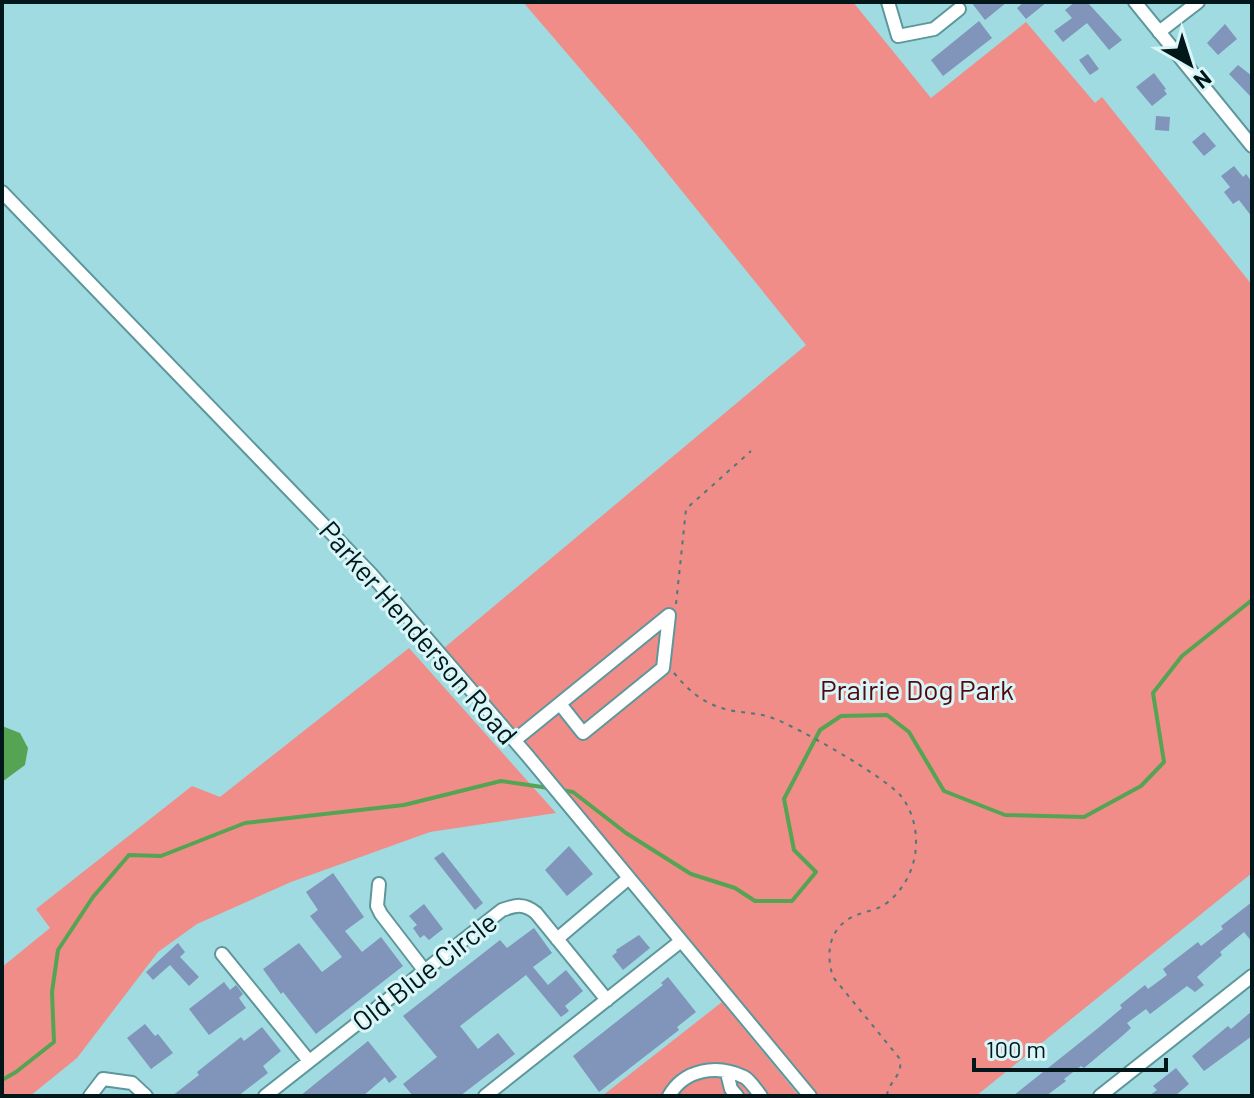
<svg xmlns="http://www.w3.org/2000/svg" width="1254" height="1098" font-family="Barlow,sans-serif">
  <rect width="100%" height="100%" fill="#9fdbe0"/>
  <path fill="#f18d88" d="M523 2H853L931 98 1026 22 1095 103 1102 97 1252 285V873L976 1096H819L444 648 806 345 636 134Z
    M409 648 556 813 430 832 291 882 197 924 158 952 77 1058 30 1096H2V967L50 928 36 909 192 786 220 797Z
    M722 1002 799 1096H602Z"/>
  <path fill="#55a453" d="M2 726 20 733 28 748 25 765 2 782Z"/>
  <g fill="none" stroke-linecap="round" stroke-linejoin="round">
    <path stroke="#55a453" stroke-width="4" d="M562 790 573 792 626 833 691 874 735 888 755 901H792L816 872 794 850 784 799 820 730 841 716 887 715 909 732 944 791 1005 815 1084 817 1141 786 1164 762 1153 693 1182 656 1252 600
      M2 1080 16 1072 54 1042 52 992 58 950 93 897 129 855 161 856 245 823 404 805 501 781 549 788"/>
  </g>
  <path fill="#8194ba" d="M971 2H1007L985 20Z
    M1024 2H1047L1026 19 1017 8Z
    M1075 2H1087L1122 40 1109 50 1087 23 1063 42 1054 31 1072 18 1065 10Z
    M979 21 992 38 943 76 931 60Z
    M1225 24 1237 39 1218 55 1207 43Z
    M1088 54 1099 69 1090 75 1079 60Z
    M1238 65 1252 76V98L1229 74Z
    M1154 73 1166 89 1164 90 1167 94 1152 106 1136 87Z
    M1156 116 1170 117 1169 131 1155 130Z
    M1204 132 1216 146 1204 156 1192 142Z
    M1234 166 1243 177 1246 174 1252 182V217L1239 200 1233 204 1224 192 1230 187 1221 176Z
    M569 846 593 874 567 896 545 870Z
    M443 852 483 903 475 910 434 858Z
    M333 873 364 917 345 931 362 952 381 937 403 966 316 1034 283 992 281 994 263 969 299 943 322 972 342 957 310 916 318 910 306 892Z
    M1252 902V942L1244 932 1220 952 1222 955 1197 977 1204 985 1195 992 1187 986 1150 1014 1146 1009 1127 1023 1131 1028 1121 1037 1084 1068 1081 1066 1064 1079 1066 1081 1046 1096H1013L1097 1029 1122 1008 1120 1005 1145 985 1148 989 1167 975 1163 969 1198 942 1201 946 1223 929 1221 926Z
    M424 904 443 929 429 940 424 935 420 938 413 928 417 925 409 916Z
    M534 928 552 953 533 967 548 985 566 970 583 991 565 1006 569 1011 561 1017 526 975 460 1026 478 1049 498 1033 515 1054 460 1096H413L403 1084 437 1057 403 1016 500 940 507 948Z
    M639 935 650 948 623 970 612 956 617 952 616 950Z
    M178 943 185 952 180 957 199 977 189 986 170 965 153 980 146 972Z
    M668 977 696 1012 677 1027 679 1030 599 1092 573 1056 663 985 661 983Z
    M224 982 230 990 236 985 243 994 239 998 246 1008 209 1035 189 1009Z
    M1252 1011V1036L1204 1071 1192 1056 1228 1026 1231 1029Z
    M145 1024 155 1036 158 1034 173 1053 151 1069 127 1038Z
    M262 1027 281 1051 263 1066 268 1073 238 1096H172L199 1075 197 1072 241 1037 244 1041Z
    M368 1041 397 1077 389 1083 385 1077 363 1096H300Z
    M1176 1068 1189 1084 1175 1096H1149L1157 1090 1153 1086Z"/>
  <g fill="none" stroke-linecap="round" stroke-linejoin="round">
    <defs>
      <path id="minor" d="M888 2 898 36 934 29 959 9
        M1135 2 1252 146
        M1159 32 1198 2
        M2 192 371 574 527 755 810 1096
        M560 704 583 733 663 668 669 615
        M515 740 669 615
        M379 884 377 906 381 914 424 970
        M557 939 629 878
        M222 954 309 1061
        M727 1073 731 1089 737 1096
        M90 1096 103 1079 132 1083 146 1096
        M265 1096 502 910C516 905 524 903 536 913L607 1000
        M485 1096 681 941
        M669 1096C684 1069 717 1064 744 1077 750 1080 756 1090 761 1096
        M1100 1096 1252 976"/>
    </defs>
    <use href="#minor" stroke="#5d979c" stroke-width="16"/>
    <path stroke="#4f787b" stroke-width="2" stroke-dasharray="4 6" stroke-linecap="butt" d="M676 604 686 509 751 451
      M674 673C693 696 710 708 740 712 750 713 760 714 770 717 796 726 884 776 901 796 915 814 919 838 914 860 910 877 900 894 884 905 874 911 861 912 850 918 828 931 826 955 833 977L900 1059C903 1077 888 1081 887 1096"/>
    <use href="#minor" stroke="#fff" stroke-width="12"/>
  </g>
  <g text-anchor="middle" dominant-baseline="central" stroke-width="6" stroke-linejoin="round" paint-order="stroke">
    <g font-size="28" fill="#011719" stroke="#d8f6f8">
      <text transform="translate(419 632) rotate(49)">Parker Henderson Road</text>
      <text transform="translate(424 971) rotate(-38)">Old Blue Circle</text>
    </g>
    <g font-size="28" fill="#510a10" stroke="#d8f6f8">
      <text x="917" y="689">Prairie Dog Park</text>
    </g>
  </g>
  <rect width="1254" height="1098" fill="none" stroke="#011719" stroke-width="8"/>
  <g transform="translate(1190 64) rotate(141)" stroke="#d8f6f8" stroke-width="6" paint-order="stroke">
  <path d="M0-6L14 30L0 20L-14 30Z" fill="#011719"/>
  <text y="-12" font-size="22" font-weight="bold" text-anchor="middle" fill="#011719">N</text>
  </g>
  <path d="M974 1058v12h192v-12" fill="none" stroke="#011719" stroke-width="4"/>
  <text x="986" y="1058" font-size="24" fill="#011719" stroke="#d8f6f8" stroke-width="6" paint-order="stroke">100 m</text>
</svg>
